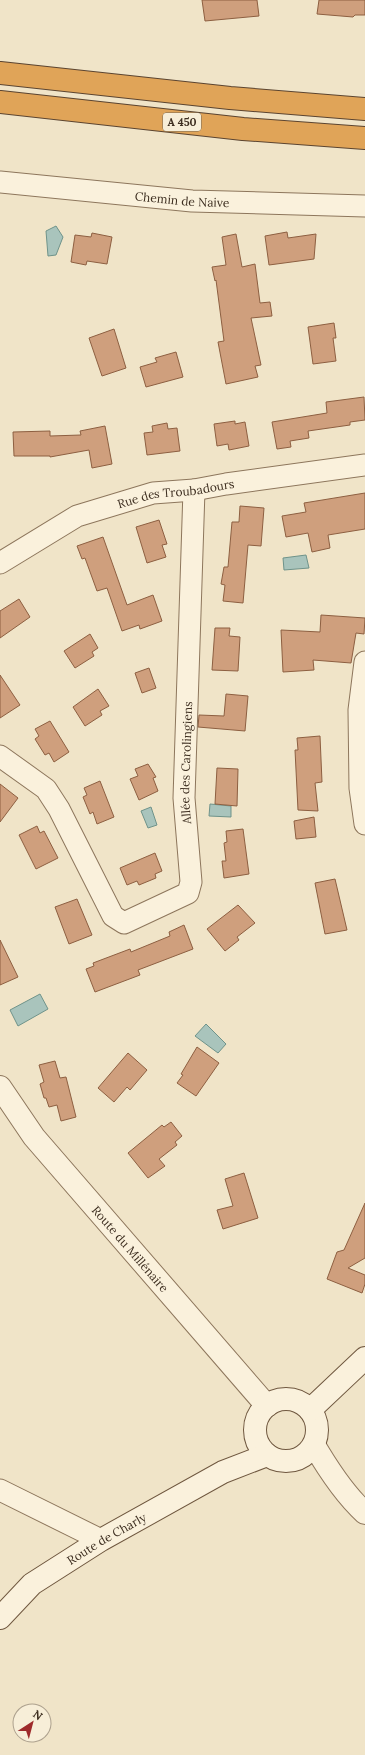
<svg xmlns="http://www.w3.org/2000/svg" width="365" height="1755" font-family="Lora,serif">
  <rect width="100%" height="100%" fill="#f0e4c8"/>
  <path fill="#a9c4bc" stroke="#6f938a" d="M56 226 63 237 56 255 48 256 46 231Z
    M306 555 309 568 284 570 283 558Z
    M210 804 231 806V817L209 816Z
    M151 807 157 825 148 828 141 811Z
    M40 994 48 1009 18 1026 10 1010Z
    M206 1024 226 1044 218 1053 195 1036Z"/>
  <path fill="#cf9f7d" stroke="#8d5f41" d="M202 0H257L259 16 205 21Z
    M319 0H365V15H355L353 17 317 14Z
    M287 232 288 238 316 234 314 259 269 265 265 236Z
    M92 233 112 237 107 264 87 261 86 265 71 262 75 235 91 237Z
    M236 234 242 267 255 264 260 303 270 302 272 316 251 318 261 365 255 366 258 377 226 384 218 342 224 341 216 280 215 281 212 267 226 265 222 237Z
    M334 323 336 338H333L336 361 313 364 308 327Z
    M114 329 126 368 102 376 89 338Z
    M176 352 183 377 146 387 140 367 157 362 155 358Z
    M364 397 365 420 350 422V425L308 431 309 438 290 441 291 447 277 449 272 422 327 413 326 402Z
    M235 421V424L245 422 249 446 229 450 228 444 217 446 214 424Z
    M167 423 168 429 177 428 180 451 147 455 144 433 153 432 152 426Z
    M105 426 112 464 92 468 89 450 50 457V456H14L13 432 50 431V436L81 435 80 431Z
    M365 493V529L328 535 330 548 312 552 308 533 286 537 282 516 306 512 304 503Z
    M240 506 264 508 261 546 248 545 243 603 223 601 225 585 221 584 224 567H228L232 522H239Z
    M159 520 167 544 162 545 166 557 147 563 136 527Z
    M103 537 127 605 153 595 162 621 140 629 139 625 122 631 107 588 97 591 85 558 82 559 77 546Z
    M19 599 30 617 0 638V611Z
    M321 615 365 618 364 634 356 633 351 663 313 660 314 670 283 672 281 630 320 632Z
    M215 628H230L229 636 240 637 238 671 212 670Z
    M90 634 98 648 92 652 94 656 75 668 64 651Z
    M149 668 156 688 142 693 135 673Z
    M0 675 20 705 0 718Z
    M98 689 109 706 100 711 102 715 85 726 73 707Z
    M226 694 248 696 245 731 198 727 199 715 224 716Z
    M50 721 69 752 54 762 49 753 45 755 35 739 39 736 35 729Z
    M320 736 322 782 315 783 318 811 298 810 295 750H298L297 738Z
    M148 764 156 777 153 778 158 791 139 800 130 779 138 776 135 769Z
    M217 768 238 769 237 806 215 804Z
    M100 781 114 817 97 824 93 812 90 814 83 797 87 795 84 788Z
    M0 784 18 798 0 822Z
    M314 817 316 837 296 839 294 821Z
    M37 826 40 833 44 831 58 858 36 869 19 835Z
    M243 829 249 874 224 878 222 861H226L224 843 227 842 226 831Z
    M155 853 162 871 155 874 156 878 139 885 137 881 127 885 120 868Z
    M335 879 347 930 325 934 315 883Z
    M77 899 92 935 69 944 55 907Z
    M238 905 255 923 237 937 239 940 225 951 207 929Z
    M184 925 193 949 138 970 140 975 95 992 86 969 94 966 93 963 130 949 131 952 170 936 169 932Z
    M0 940 18 977 0 985Z
    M197 1047 219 1063 196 1096 177 1083 183 1075 181 1074Z
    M128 1053 147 1070 130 1090 127 1087 114 1102 98 1088Z
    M55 1061 60 1078 66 1077 76 1117 61 1121 57 1105 49 1107 46 1098H44L40 1084 44 1082 39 1065Z
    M171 1122 182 1136 175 1142 177 1145 159 1159 165 1166 148 1178 128 1153 162 1125 164 1127Z
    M244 1173 258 1218 223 1229 217 1210 233 1206 225 1179Z
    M365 1203V1258L348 1268 365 1275V1284L362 1293 327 1279 337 1252 344 1250Z"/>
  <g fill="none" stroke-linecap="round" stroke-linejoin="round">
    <defs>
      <g id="minor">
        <path id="s1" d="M0 182 192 201 365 206"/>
        <path id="s2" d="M0 563 77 516 153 493 194 490 226 484 365 465"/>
        <path d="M365 662 359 710 360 788 365 824"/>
        <path id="s3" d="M0 756 46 789 59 809 113 916 124 923 188 893 191 882 184 798 194 490"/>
        <path d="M0 1490 101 1540"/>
      </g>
      <g id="tertiary">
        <path id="s4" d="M0 1087 34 1137 267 1406"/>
        <path d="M314 1445C328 1469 344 1494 365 1513"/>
      </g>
      <g id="secondary">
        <circle cx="286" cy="1430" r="31"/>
        <path d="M310 1410 365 1358"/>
        <path id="s5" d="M0 1618 32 1584 101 1540 223 1472 267 1455"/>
      </g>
      <path id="motorway" d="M0 73 230 98 365 109
        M0 102 243 129 365 138"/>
    </defs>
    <use href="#minor" stroke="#8d765c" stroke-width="23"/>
    <use href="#tertiary" stroke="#8d765c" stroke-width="24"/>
    <use href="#secondary" stroke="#6f573f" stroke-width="24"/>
    <use href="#motorway" stroke="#5b4430" stroke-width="24"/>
    <use href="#minor" stroke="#faf1dc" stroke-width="21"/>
    <use href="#tertiary" stroke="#faf1dc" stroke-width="22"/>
    <use href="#secondary" stroke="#faf1dc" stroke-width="22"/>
    <use href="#motorway" stroke="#e0a458" stroke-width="22"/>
  </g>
  <g text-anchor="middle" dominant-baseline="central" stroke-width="4" stroke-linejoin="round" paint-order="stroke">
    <rect fill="#f7eed8" stroke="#756857" stroke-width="1" x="163" y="113" width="38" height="18" rx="3"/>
    <g font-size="11" font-weight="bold" fill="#3d2e20">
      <text x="182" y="122">A 450</text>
    </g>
    <g font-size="12" fill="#3d2e20" stroke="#f7eed8">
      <text stroke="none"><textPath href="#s1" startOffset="183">Chemin de Naive</textPath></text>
      <text stroke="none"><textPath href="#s2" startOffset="192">Rue des Troubadours</textPath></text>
      <text stroke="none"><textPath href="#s3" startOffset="415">Allée des Carolingiens</textPath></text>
      <text stroke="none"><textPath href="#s4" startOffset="208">Route du Millénaire</textPath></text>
      <text stroke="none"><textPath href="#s5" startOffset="134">Route de Charly</textPath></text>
    </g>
  </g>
  <g transform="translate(32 1723) rotate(36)"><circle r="19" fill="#f7eed8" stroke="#ada18e"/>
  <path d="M0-3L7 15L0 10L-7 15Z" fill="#9e2a2b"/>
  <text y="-6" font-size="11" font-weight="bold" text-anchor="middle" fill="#3d2e20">N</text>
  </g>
</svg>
